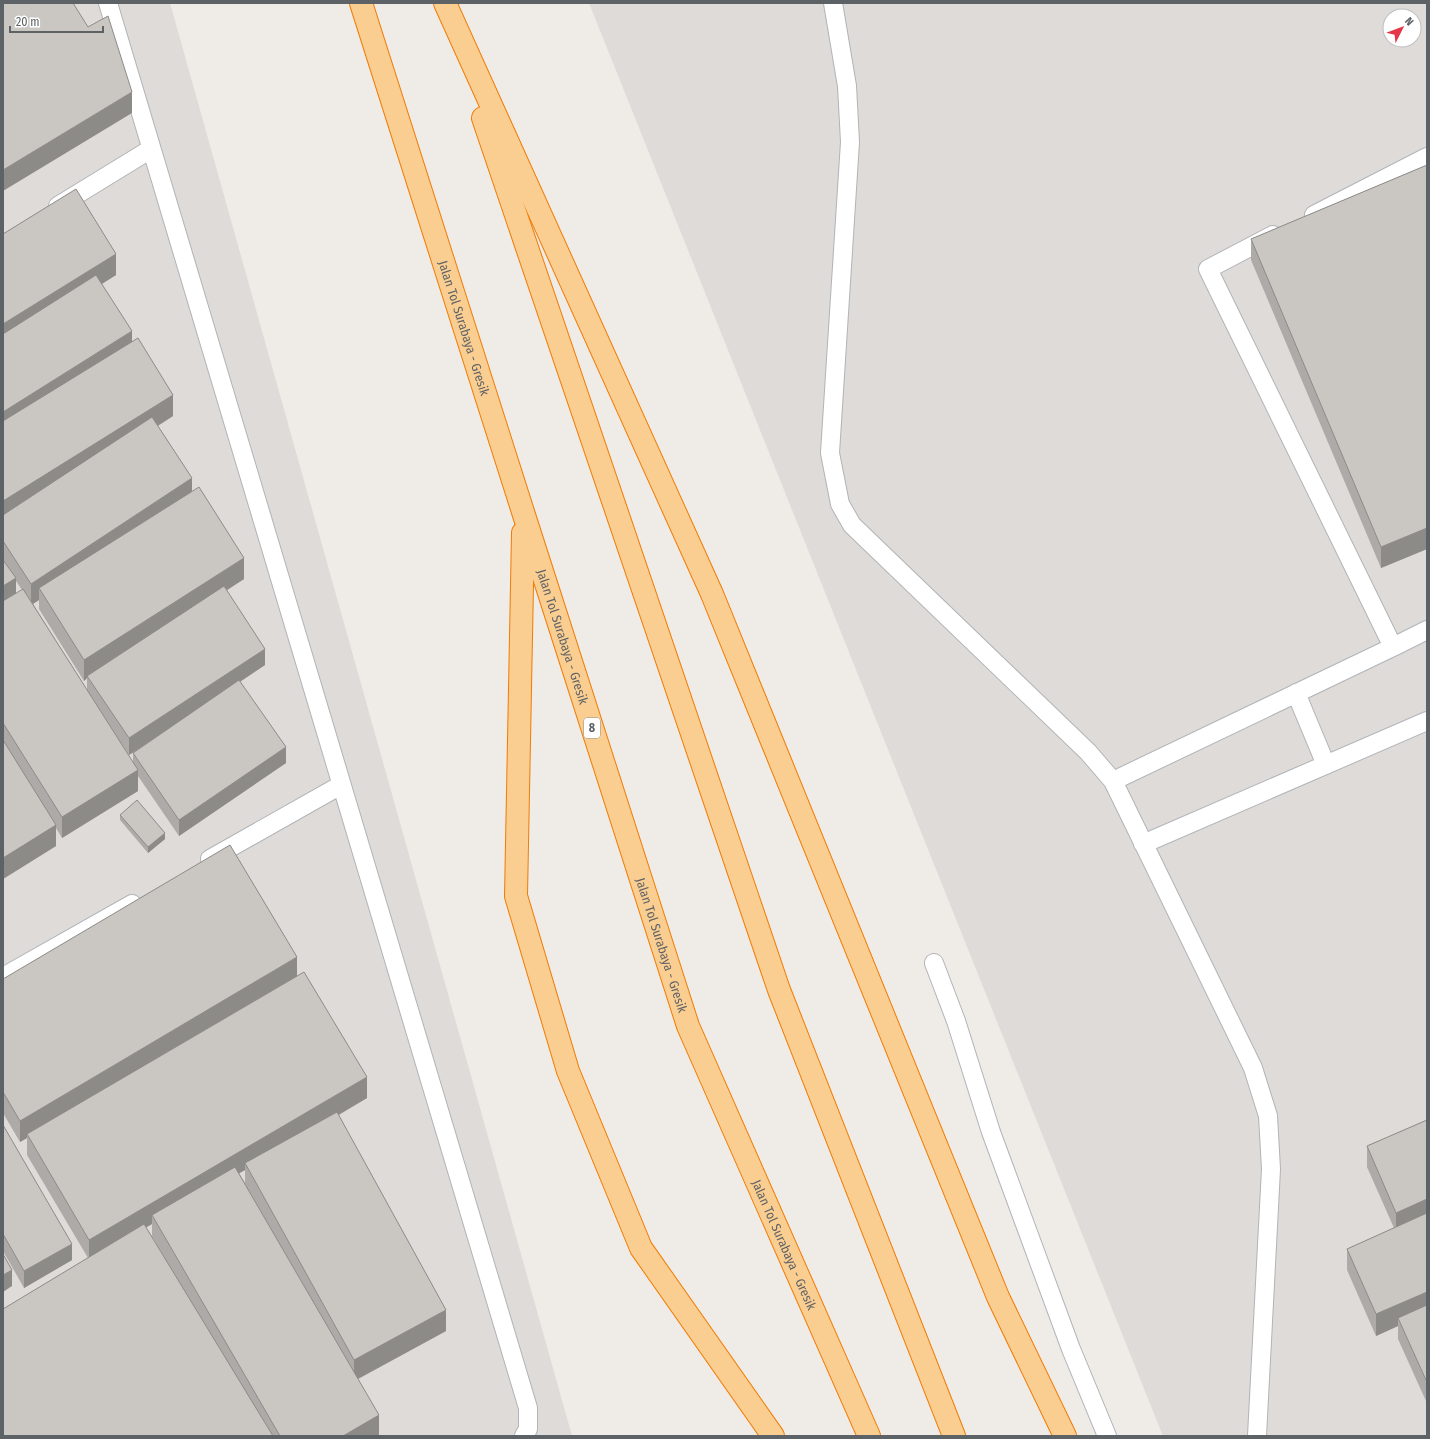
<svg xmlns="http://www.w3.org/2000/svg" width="1430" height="1439" font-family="'Fira Sans Condensed',sans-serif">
  <rect width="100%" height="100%" fill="#efebe6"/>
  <path fill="#dedbd8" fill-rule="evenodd" d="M3 3H170L572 1436H3Z
    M589 3H1427V1436H1163ZM1390 16H1414V40H1390Z"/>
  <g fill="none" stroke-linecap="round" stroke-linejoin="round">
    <defs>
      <path id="lane" d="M108 3 528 1408V1429L524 1436
        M833 3 847 86 850 142 830 453 840 504 852 525 1088 752 1113 781 1253 1068 1268 1116 1271 1169 1257 1436
        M58 206 151 149
        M1314 215 1427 157
        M1393 647 1427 630
        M1296 693 1326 765
        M1113 781 1393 647 1208 269 1273 235
        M1143 844 1427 721
        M210 859 341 785
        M934 963 956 1021 991 1132 1071 1349 1107 1436
        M3 977 132 904"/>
      <g id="highway">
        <path id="s1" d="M361 3 524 515 688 1026 869 1436"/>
        <path d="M445 3 712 594 998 1297 1065 1436"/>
        <path d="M483 118 779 990 954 1436"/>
        <path d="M523 533 516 896 568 1071 641 1248 773 1436"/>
      </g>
    </defs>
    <use href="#lane" stroke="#b1b4b8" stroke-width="20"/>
    <use href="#highway" stroke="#ef7c06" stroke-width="24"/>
    <use href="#lane" stroke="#fff" stroke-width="18"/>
    <use href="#highway" stroke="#facd91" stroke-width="22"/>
  </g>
  <path fill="#aeaaa7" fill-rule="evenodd" d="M1427 165V549L1381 568 1251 260V239Z
    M3 234 116 275 102 284 132 341 173 416 158 426 192 492 244 579 226 591 265 665 240 682 286 763 179 836 138 776V791L62 838 56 828V846L3 879ZM16 581 22 590 16 594ZM39 600V609L84 681 87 678V690L33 604ZM173 726 133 753V762L117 737 129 755Z
    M120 815 165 839 148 853 120 820Z
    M297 976 367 1098 339 1115 446 1331 358 1379 379 1436H3L88 1258 27 1155V1138L20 1142 3 1113V979ZM245 1170V1183L239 1173ZM152 1224V1236L164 1256 146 1227Z
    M1427 1120 1426 1401 1398 1339V1326L1376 1336 1347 1270V1249L1394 1228 1367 1167V1146Z
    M3 1125 72 1260 24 1288 3 1251Z"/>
  <path fill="#8d8b88" d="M132 92V113L3 191V170Z
    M116 254V275L3 345V324Z
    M132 331V352L3 433V412Z
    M173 395V416L3 522V501Z
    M192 478V499L39 588V600L31 605V584Z
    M1427 528V549L1381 568V547Z
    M244 558V579L88 678 87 676V678L84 681V660Z
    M16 578V599L3 607V586Z
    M265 649V665L129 755V738Z
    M286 747V763L179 836V820Z
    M138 770V791L62 838V817Z
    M56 825V846L3 879V858Z
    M165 833V839L148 853V847Z
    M297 957V978L27 1134V1138L20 1142V1121Z
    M367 1077V1098L247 1168 245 1163V1170L156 1221 152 1215V1224L89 1261V1240Z
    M1427 1199V1220L1396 1234V1213Z
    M72 1244V1260L24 1288V1271Z
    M12 1270V1286L3 1292V1275Z
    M1427 1292V1313L1398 1318V1326L1376 1336V1314Z
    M446 1310V1331L354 1381V1360Z
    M1427 1379V1400L1426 1401V1380Z
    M379 1415V1436H343Z"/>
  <path fill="#cac6c2" stroke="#8d8b88" d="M3 3H73L88 27 108 16 132 92 3 170Z
    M1427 165V528L1381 547 1251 239Z
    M76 189 116 254 3 324V234Z
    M96 275 132 331 3 412V334Z
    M138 338 173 395 3 501V421Z
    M152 417 192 478 31 584 3 541V515Z
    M199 487 244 558 84 660 39 588Z
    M3 560 16 578 3 586Z
    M224 586 265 649 129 738 87 676Z
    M23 589 138 770 62 817 3 723V601Z
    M239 680 286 747 179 820 133 753Z
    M3 740 56 825 3 858Z
    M137 800 165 833 148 847 120 815Z
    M230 845 297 957 20 1121 3 1092V979Z
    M304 972 367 1077 89 1240 27 1134Z
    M337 1112 446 1310 354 1360 245 1163Z
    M1427 1120V1199L1396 1213 1367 1146Z
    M3 1125 72 1244 24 1271 3 1234Z
    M235 1167 379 1415 343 1436H280L152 1215Z
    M1427 1213V1292L1376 1314 1347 1249Z
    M144 1224 273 1436H3V1309Z
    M3 1254 12 1270 3 1275Z
    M1427 1305V1379L1426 1380 1398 1318Z"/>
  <g text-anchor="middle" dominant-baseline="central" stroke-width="3" stroke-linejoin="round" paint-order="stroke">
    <rect fill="#fff" stroke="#8e9194" stroke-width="1" x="584" y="718" width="16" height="20" rx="3"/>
    <g font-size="12" font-weight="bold" fill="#5d6266">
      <text x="592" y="728">8</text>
    </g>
    <g font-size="13" fill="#5d6266" stroke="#fff">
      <text stroke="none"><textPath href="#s1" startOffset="341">Jalan Tol Surabaya - Gresik</textPath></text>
      <text stroke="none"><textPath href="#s1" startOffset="665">Jalan Tol Surabaya - Gresik</textPath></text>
      <text stroke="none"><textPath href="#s1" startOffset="989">Jalan Tol Surabaya - Gresik</textPath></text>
      <text stroke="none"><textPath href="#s1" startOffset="1313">Jalan Tol Surabaya - Gresik</textPath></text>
    </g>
  </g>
  <rect width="1430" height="1439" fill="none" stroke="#5d6266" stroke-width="8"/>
  <g transform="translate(1402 28) rotate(48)"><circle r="19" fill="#ffffff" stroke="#bec0c2"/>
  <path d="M0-3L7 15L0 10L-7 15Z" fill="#e53548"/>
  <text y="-6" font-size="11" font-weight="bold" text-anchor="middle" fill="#5d6266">N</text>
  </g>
  <path d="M10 26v6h93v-6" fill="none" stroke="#5d6266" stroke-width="2"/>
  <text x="16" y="26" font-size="12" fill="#5d6266" stroke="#ffffff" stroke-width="3" paint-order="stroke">20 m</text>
</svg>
